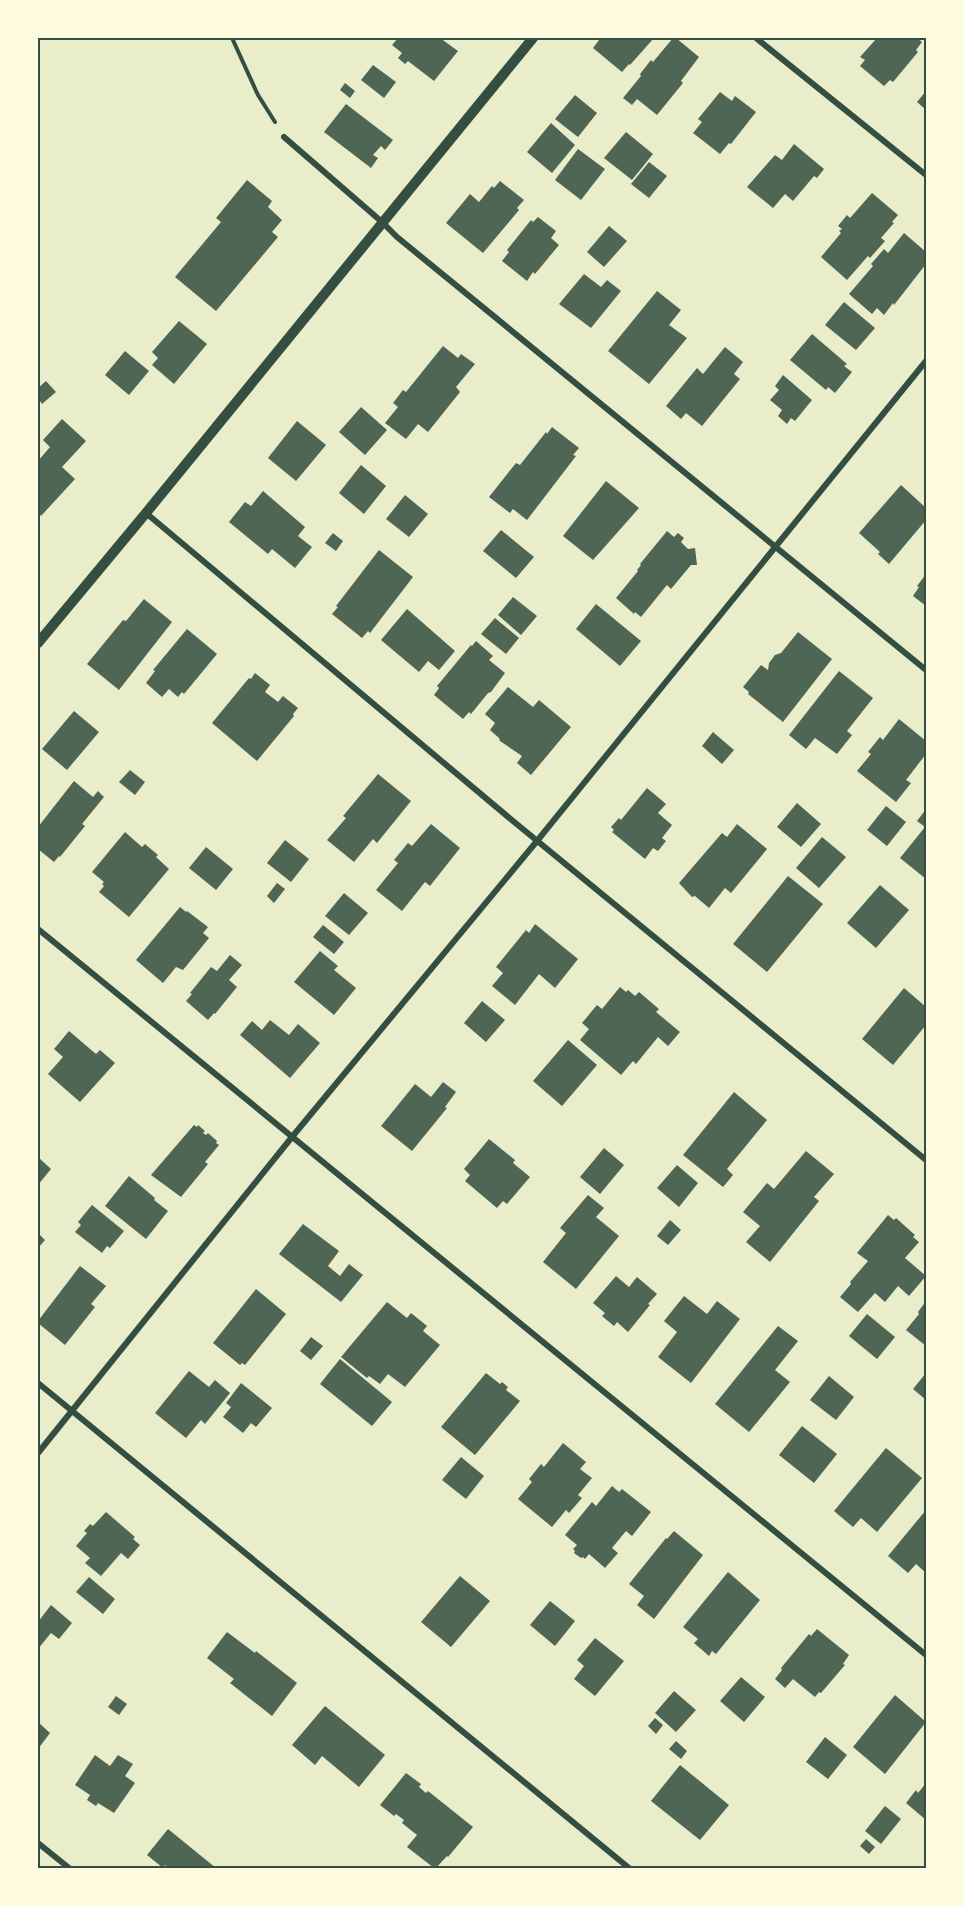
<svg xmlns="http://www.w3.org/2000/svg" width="964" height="1906" font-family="Arial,sans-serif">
  <rect width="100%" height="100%" fill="#e9edc9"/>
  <path fill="#4f6655" d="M398 38H440L458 51 434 81 408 61 405 64 398 58 402 53 392 45Z
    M599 38H654L630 65 629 64 622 72 593 48 599 40Z
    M673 38H676L699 57 681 81 683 83 657 115 637 99 632 105 623 98 641 76 640 74 651 60 653 62Z
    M877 38H917L922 42 916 50 918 52 893 82 890 80 884 86 860 66 865 60 860 57Z
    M373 65 396 82 384 98 361 80Z
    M345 83 355 91 350 98 340 90Z
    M926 91V110L917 102Z
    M720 92 732 101 735 96 756 112 731 144 729 143 720 154 693 133 702 122 698 119Z
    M575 95 597 113 578 137 555 119Z
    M346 104 393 140 385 150 381 146 373 155 378 158 371 168 324 132Z
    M551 123 575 145 552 173 527 152Z
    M626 132 653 154 632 180 604 158Z
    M794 144 824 169 817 178 814 176 793 201 785 194 773 208 747 187 775 155 782 160Z
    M578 149 605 169 581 200 555 180Z
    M649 162 667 176 649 198 631 184Z
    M247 180 272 201 268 207 282 220 272 232 278 237 216 311 175 277 221 222 216 218Z
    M500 181 524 200 517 208 519 210 483 253 446 223 470 194 479 202 492 186 494 188Z
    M872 193 898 215 892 222 894 223 881 238 885 241 870 258 868 256 847 280 821 257 841 233 839 231 842 229 838 226 847 215 850 218Z
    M538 217 556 231 551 238 559 245 535 274 533 272 527 281 502 261 509 252 507 250 531 220 533 222Z
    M609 226 627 241 604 267 587 252Z
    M904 233 926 252V264L894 305 893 303 884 315 877 308 872 314 849 294 873 266 871 264 884 249 888 253Z
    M584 274 601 287 607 280 621 291 591 328 559 304Z
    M657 291 681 310 669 325 687 338 649 384 608 351Z
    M844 302 875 328 856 350 825 325Z
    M179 321 207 344 174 384 152 365 158 358 152 352Z
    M812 334 847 364 844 366 852 372 835 393 828 387 826 390 790 360Z
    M443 346 458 358 461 354 475 364 456 387 460 392 428 432 418 424 406 439 385 423 398 407 393 403 403 390 406 392Z
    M725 347 743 362 734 374 740 379 702 426 686 413 681 419 666 406 697 368 703 374Z
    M125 351 149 371 129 395 105 375Z
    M783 375 812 400 795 421 791 418 787 424 778 416 782 410 770 400 779 390 775 386Z
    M46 381 56 392 42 404 38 398V388Z
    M361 407 387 430 365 455 339 432Z
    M62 419 86 441 62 467 75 479 41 516 38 512V461L50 447 43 440Z
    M297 421 326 445 296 481 268 458Z
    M552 427 579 448 573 455 576 456 527 520 513 509 510 513 489 497 516 463 520 465 546 432 547 434Z
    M361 465 386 486 364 514 339 493Z
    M606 481 639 508 593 560 563 536Z
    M901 485 926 508V520L889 564 878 554 880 552 859 533Z
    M263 491 305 527 298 536 312 547 295 568 272 549 268 554 229 522 245 502 251 506Z
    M405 495 428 514 409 537 386 519Z
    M501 530 534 557 516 578 483 551Z
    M667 531 674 537 678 533 684 538 681 542 688 549 695 548 697 565H691L671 589 667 585 641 617 635 612 634 614 616 598 638 571 637 570 641 565 640 564Z
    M333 533 343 541 336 551 325 543Z
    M379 550 413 577 370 633 368 631 362 638 332 614 338 607 336 606Z
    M926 574V606L913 596 919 587 917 586Z
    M513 597 537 616 521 635 498 615Z
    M144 599 172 622 119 690 87 664 123 620 126 621Z
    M596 604 641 641 620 666 576 629Z
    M407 609 455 651 439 670 428 661 419 672 381 640Z
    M495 618 519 638 506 654 481 634Z
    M187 629 217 654 184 694 182 692 178 697 169 689 162 697 146 683 155 671 153 670Z
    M798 632 832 659 783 722 748 694 749 692 743 687 761 665 768 670 769 663 775 655 781 653Z
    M476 641 493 656 489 660 505 673 491 692 488 693 471 714 469 712 463 719 434 695 439 688 437 686 471 645 472 646Z
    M839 671 873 698 847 731 852 735 837 754 815 738 806 749 789 735Z
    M255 673 270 685 265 692 278 702 283 696 298 708 293 714 294 716 257 761 212 723 249 678 251 679Z
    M508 687 533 707 539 700 571 727 531 775 517 763 522 756 500 741 499 738 490 730 495 723 485 714Z
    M74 711 99 732 67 770 42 749Z
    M899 719 926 741V754L906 780 911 783 896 802 857 771 871 754 868 752 880 737 883 740Z
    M713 732 734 750 722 764 702 746Z
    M130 770 145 782 135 795 119 782Z
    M378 774 411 801 377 843 373 839 354 862 327 840 346 818 343 816Z
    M74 781 93 797 98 791 104 797 82 824 85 826 60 857 59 856 54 862 38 849V827Z
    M647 788 666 804 658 813 672 825 662 838 666 841 658 851 653 848 645 859 612 832 614 830 611 827 619 818 621 820Z
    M797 803 821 824 801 847 777 827Z
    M886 806 906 822 887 846 867 830Z
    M926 809V879L900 858 925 827 917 821Z
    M431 824 460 848 430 886 425 882 402 911 376 890 398 863 394 860 408 843 412 846Z
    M737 824 767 849 731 893 725 888 709 908 695 896 692 897 679 883 722 833 727 837Z
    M125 832 142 847 145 844 158 855 156 857 169 869 129 917 99 892 104 886 102 884 104 882 92 872Z
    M822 837 846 857 819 888 796 868Z
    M285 840 309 859 291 882 267 863Z
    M206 847 233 869 216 890 189 868Z
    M788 876 823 904 767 972 733 944Z
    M277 883 285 889 274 903 267 896Z
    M880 885 909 910 876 948 847 923Z
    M344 893 368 913 349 935 325 916Z
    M180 907 186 912 187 911 208 927 203 933 209 938 183 970 176 967 163 983 136 960Z
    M535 924 578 959 555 988 539 974 515 1005 492 986 503 973 496 967 526 930 529 933Z
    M323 925 344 942 334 954 313 937Z
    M320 951 338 966 334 970 356 988 334 1015 294 982Z
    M230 955 242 965 229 980 237 987 215 1014 214 1013 208 1020 186 1001 192 994 190 993 211 967 217 971Z
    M620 987 626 992 628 990 635 996 639 992 659 1009 656 1012 680 1032 668 1046 658 1037 636 1064 633 1061 621 1075 580 1040 589 1029 582 1023 597 1005 602 1009Z
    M904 988 926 1007V1025L893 1065 862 1039Z
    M482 1001 505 1020 486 1042 464 1023Z
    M270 1020 289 1035 298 1024 320 1043 290 1078 240 1035 252 1021 262 1030Z
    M69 1031 96 1054 100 1050 115 1063 80 1102 48 1074 63 1057 54 1049Z
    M568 1040 597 1065 562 1106 533 1081Z
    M443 1082 456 1092 445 1107 447 1108 412 1151 381 1126 415 1084 431 1097Z
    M734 1092 767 1120 727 1169 733 1175 723 1187 683 1155Z
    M194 1125 197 1127 198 1125 205 1131 203 1133 206 1135 208 1133 217 1141 216 1143 219 1145 205 1162 208 1164 181 1197 151 1175Z
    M489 1139 515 1160 513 1163 530 1177 507 1204 503 1201 497 1208 465 1181 470 1175 464 1169Z
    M604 1148 624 1165 600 1194 580 1177Z
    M806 1151 834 1174 814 1197 819 1201 770 1262 746 1242 760 1226 743 1212 767 1183 774 1189Z
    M38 1157 51 1169 38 1185Z
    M677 1165 698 1183 679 1207 657 1188Z
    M129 1176 155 1198 154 1200 168 1211 146 1239 105 1206Z
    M588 1195 604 1208 596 1217 619 1236 576 1289 543 1262 566 1233 560 1228Z
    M92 1205 124 1231 110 1248 107 1246 102 1253 75 1232 81 1225 78 1222Z
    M888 1215 894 1220 896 1218 915 1235 913 1237 919 1242 905 1258 926 1276 909 1296 898 1286 885 1302 875 1293 858 1312 840 1297 851 1284 850 1282 868 1261 857 1253Z
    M670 1220 681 1230 668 1245 657 1236Z
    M303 1224 339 1251 328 1266 340 1276 349 1264 363 1275 341 1302 279 1254Z
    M38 1233 45 1240 38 1248Z
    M80 1266 106 1286 91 1304 95 1307 65 1345 38 1323V1321Z
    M616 1276 629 1287 637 1277 657 1294 648 1304 650 1305 628 1332 617 1322 614 1326 602 1316 605 1313 593 1303Z
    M256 1289 286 1314 245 1365 242 1363 240 1365 213 1343Z
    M684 1296 707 1314 717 1301 740 1319 691 1383 658 1357 677 1332 664 1321Z
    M926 1301V1346L906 1330 919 1314 918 1312Z
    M387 1302 407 1318 411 1313 427 1326 423 1331 440 1345 405 1387 388 1374 380 1384 369 1376 367 1378 341 1357Z
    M867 1314 895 1337 877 1359 849 1336Z
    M778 1326 798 1341 775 1370 790 1382 749 1432 715 1404Z
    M311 1337 323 1346 311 1360 300 1351Z
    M340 1359 392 1402 372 1426 320 1384Z
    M189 1371 209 1387 215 1380 230 1393 205 1424 201 1420 186 1438 155 1413Z
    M486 1373 500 1384 502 1382 508 1387 506 1390 520 1401 475 1455 441 1427Z
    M926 1373V1400L913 1389Z
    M829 1376 854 1397 836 1420 810 1400Z
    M241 1383 272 1408 256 1427 251 1423 243 1433 223 1417 231 1407 226 1403Z
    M802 1426 837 1454 814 1483 779 1455Z
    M563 1443 586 1462 580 1469 592 1478 578 1495 582 1498 569 1513 566 1510 552 1527 518 1499 532 1482 529 1479 541 1464 544 1467Z
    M886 1448 922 1478 877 1532 861 1518 853 1527 834 1511Z
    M461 1457 484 1476 466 1499 442 1480Z
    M612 1486 619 1492 622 1489 651 1512 632 1536 626 1531 612 1548 618 1553 605 1568 589 1554 585 1559 583 1557 581 1558 574 1553 575 1551 573 1549 577 1545 565 1535 592 1502 596 1506Z
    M926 1510V1573L916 1564 908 1573 888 1556Z
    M106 1512 135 1537 133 1539 140 1545 128 1559 121 1553 101 1576 85 1563 90 1558 76 1546 87 1533 84 1531 90 1524 93 1526Z
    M674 1531 703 1555 654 1619 637 1605 644 1596 629 1584 666 1538 667 1539Z
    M728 1572 760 1600 716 1654 712 1651 709 1656 694 1643 698 1639 683 1627Z
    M460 1576 490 1601 451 1647 421 1622Z
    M89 1577 115 1599 103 1614 76 1592Z
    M550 1601 575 1621 555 1646 530 1625Z
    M51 1605 72 1623 59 1639 51 1633 38 1649V1622Z
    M817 1629 849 1655 843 1664 845 1665 821 1693 819 1692 815 1697 793 1679 785 1688 775 1679 782 1670 781 1668 809 1634 811 1636Z
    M227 1632 255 1653 256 1651 297 1683 272 1716 230 1683 234 1679 207 1658Z
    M595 1638 624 1661 595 1696 574 1679 584 1666 577 1660Z
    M741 1677 765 1697 744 1722 720 1701Z
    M674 1691 696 1710 676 1732 655 1713Z
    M895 1695 926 1722 885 1774 853 1747Z
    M116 1696 127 1704 119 1715 108 1707Z
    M325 1706 385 1755 359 1787 322 1756 315 1765 292 1745Z
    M655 1718 663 1725 656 1734 648 1726Z
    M38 1722 50 1733 38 1749Z
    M825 1737 847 1755 828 1779 806 1762Z
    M676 1741 687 1751 681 1759 669 1749Z
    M95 1755 110 1766 118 1755 133 1764 125 1776 135 1783 114 1813 98 1803 96 1806 87 1800 90 1795 75 1785Z
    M680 1765 729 1805 700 1840 651 1801Z
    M406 1773 421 1784 419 1787 426 1793 428 1791 473 1827 448 1857 447 1856 436 1868H434L407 1847 417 1835 402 1823 404 1820 396 1814 394 1816 380 1805Z
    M926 1783V1820L906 1803 916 1790 918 1793Z
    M885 1806 901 1819 881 1844 865 1831Z
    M168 1829 216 1868H169L165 1865 163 1868 147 1855Z
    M866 1839 875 1847 869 1854 860 1846Z"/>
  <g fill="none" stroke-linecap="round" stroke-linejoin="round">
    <path stroke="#344e41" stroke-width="4" d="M232 38 258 95 275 122"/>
    <path stroke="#344e41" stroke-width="6" d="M756 38 926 175
      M284 137 382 222 397 237 926 670
      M146 513 513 821 926 1160
      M38 929 926 1655
      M38 1383 629 1868
      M38 1453 292 1137 537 841 926 361
      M38 1843 69 1868"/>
    <path stroke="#344e41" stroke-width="10" d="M38 643 146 513 533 38"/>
  </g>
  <rect width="964" height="1906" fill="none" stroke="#fefae0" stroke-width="78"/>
  <rect x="39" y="39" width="886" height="1828" fill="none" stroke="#344e41" stroke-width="2"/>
</svg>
